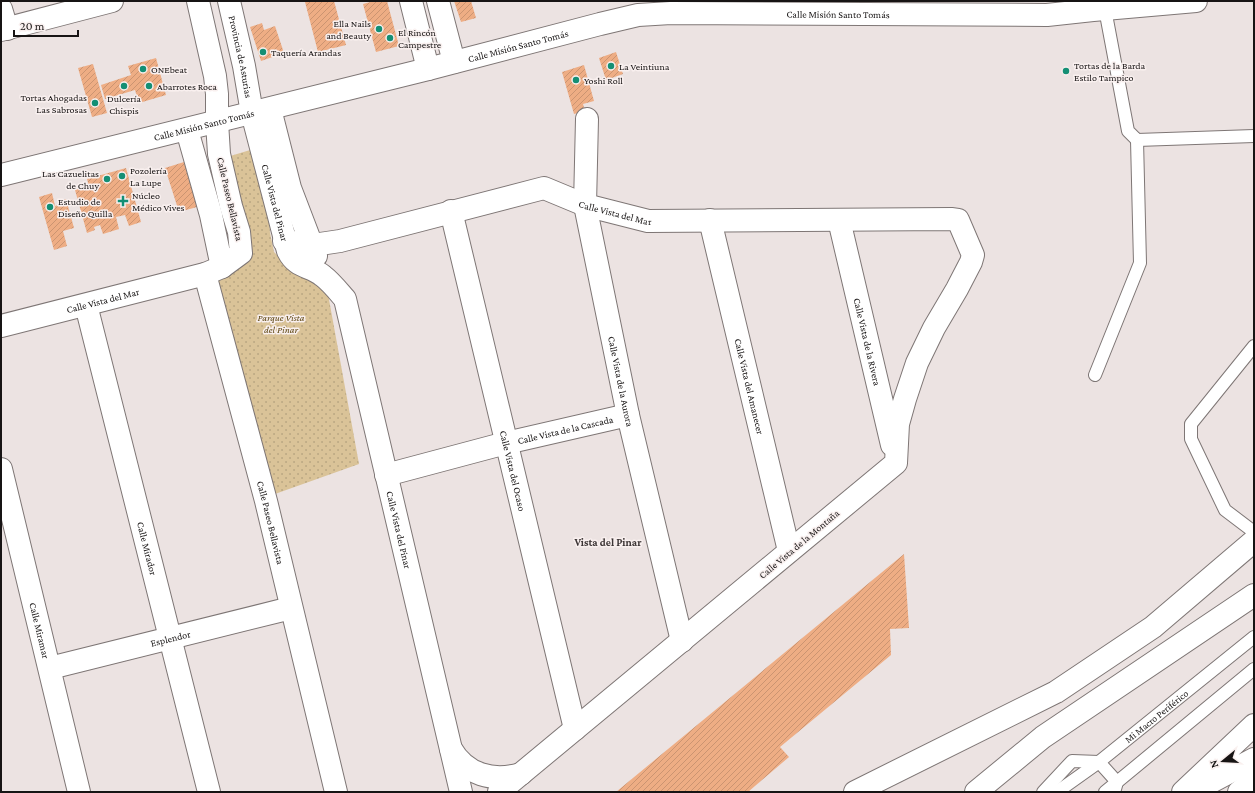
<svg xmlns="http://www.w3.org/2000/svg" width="1255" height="793" font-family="'Crimson Pro',serif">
  <defs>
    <pattern id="grass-dots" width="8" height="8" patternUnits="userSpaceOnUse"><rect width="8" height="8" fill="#dac398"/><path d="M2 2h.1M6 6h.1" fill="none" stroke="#baa782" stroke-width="1.8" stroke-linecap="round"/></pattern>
    <pattern id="building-hatch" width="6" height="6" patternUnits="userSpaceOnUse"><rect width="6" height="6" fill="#eead84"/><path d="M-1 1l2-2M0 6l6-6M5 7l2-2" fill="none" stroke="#cb9471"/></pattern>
  </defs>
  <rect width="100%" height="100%" fill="#ece3e2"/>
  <path fill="url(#grass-dots)" d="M257 148 268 195 270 233 274 252 295 273 316 282 328 294 359 464 275 494 216 275 233 263 227 157Z"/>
  <path fill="url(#building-hatch)" d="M310 1H334L346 45 318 52 305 2Z
    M374 1H387L399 46 376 52 363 4Z
    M454 1H471L476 18 461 22Z
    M262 23 264 30 275 26 284 53 261 61 250 27Z
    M616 52 623 74 606 80 599 58Z
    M156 58 166 95 139 103 135 90 105 99 101 85 131 75 128 66Z
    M93 64 107 113 92 117 78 68Z
    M584 65 594 101 583 104 585 111 574 114 562 72Z
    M184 162 197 207 179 212 165 168Z
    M126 168 141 222 129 226 125 215 116 217 119 229 103 234 100 225 94 227 95 230 87 233 75 190 89 186 87 179Z
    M52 193 55 206 61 204V201L66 199 74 228 63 231 67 246 54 250 39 197Z
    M904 554 909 628 890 629 891 655 780 747 789 757 748 792H616Z"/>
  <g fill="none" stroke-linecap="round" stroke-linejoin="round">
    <defs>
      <g id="service">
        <path d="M1105 9 1128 131 1137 140 1254 136"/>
        <path d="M1254 346 1191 424V439L1225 510 1254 532"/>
        <path d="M1095 375 1140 263 1137 140"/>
        <path d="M1043 792 1072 761 1099 762 1117 782 1115 789"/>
        <path id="s1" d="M1057 792 1099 762 1254 637"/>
        <path d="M1105 792 1254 669"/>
      </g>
      <g id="minor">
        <path id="s2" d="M229 1 244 66 252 113 288 251C297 269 310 265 323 276 331 282 338 291 345 299L461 792"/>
        <path d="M411 1 428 69"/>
        <path d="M438 1 454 62"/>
        <path d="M1 9 7 29"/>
        <path d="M1 30 112 1"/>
        <path d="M270 109 290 188 316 256"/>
        <path id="s3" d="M587 119 585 205 628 415 682 641"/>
        <path d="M187 130 211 215 222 267"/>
        <path id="s4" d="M1 175 428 69 600 24 638 15 671 13 1047 15 1093 10 1196 1"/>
        <path id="s5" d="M451 211 575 729"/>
        <path id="s6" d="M710 220 789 551"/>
        <path id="s7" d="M839 220 892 445"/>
        <path id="s8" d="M284 241 313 245 340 241 544 188 585 205 648 221 951 219 958 220 973 255 971 262 957 289 934 328 917 363 905 399 898 424 896 463 499 792"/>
        <path id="s9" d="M205 274 266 501 336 792"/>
        <path id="s10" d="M86 305 209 792"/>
        <path id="s11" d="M1 326 205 274 222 267 241 253 239 232 231 206 219 154 217 122V94L215 76 198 1"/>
        <path id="s12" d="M1 469 79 792"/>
        <path id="s13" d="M386 475 506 443 628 415"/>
        <path id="s14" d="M50 668 291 608"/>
        <path d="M451 749C466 775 493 782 521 774"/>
        <path d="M855 792 1056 692 1153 627 1254 541"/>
        <path d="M1239 792 1254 780"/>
      </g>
      <path id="trunk" d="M1196 790 1254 759
        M976 792 1043 737 1254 595
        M1183 792 1254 725"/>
    </defs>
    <use href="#service" stroke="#7e7675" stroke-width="14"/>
    <use href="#minor" stroke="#7e7675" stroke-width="24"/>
    <use href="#trunk" stroke="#7e7675" stroke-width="24"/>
    <use href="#service" stroke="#fff" stroke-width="12"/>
    <use href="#minor" stroke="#fff" stroke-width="22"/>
    <use href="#trunk" stroke="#fff" stroke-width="22"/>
  </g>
  <g fill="#148f74" stroke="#f9f0ef" stroke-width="1.5">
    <circle cx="379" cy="29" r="4"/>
    <circle cx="390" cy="38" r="4"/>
    <circle cx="263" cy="52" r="4"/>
    <circle cx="611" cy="66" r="4"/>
    <circle cx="143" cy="69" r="4"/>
    <circle cx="1066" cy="71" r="4"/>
    <circle cx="576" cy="80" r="4"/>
    <circle cx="124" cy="86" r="4"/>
    <circle cx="149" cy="86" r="4"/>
    <circle cx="95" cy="103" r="4"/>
    <circle cx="122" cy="176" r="4"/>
    <circle cx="107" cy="179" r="4"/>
    <path d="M121 195h4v4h4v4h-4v4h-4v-4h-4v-4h4z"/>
    <circle cx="50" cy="207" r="4"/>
  </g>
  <g text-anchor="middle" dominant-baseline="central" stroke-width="3" stroke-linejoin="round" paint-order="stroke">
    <g font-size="10" fill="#171414" stroke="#f9f0ef">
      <text stroke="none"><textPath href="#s4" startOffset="857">Calle Misión Santo Tomás</textPath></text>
      <text stroke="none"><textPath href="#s4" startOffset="533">Calle Misión Santo Tomás</textPath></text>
      <text stroke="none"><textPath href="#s2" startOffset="57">Provincia de Asturias</textPath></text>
      <text stroke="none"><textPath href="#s4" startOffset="209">Calle Misión Santo Tomás</textPath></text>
      <text transform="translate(230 199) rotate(77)">Calle Paseo Bellavista</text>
      <text stroke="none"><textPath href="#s2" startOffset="207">Calle Vista del Pinar</textPath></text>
      <text stroke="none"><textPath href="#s8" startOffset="343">Calle Vista del Mar</textPath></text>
      <text stroke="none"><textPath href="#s11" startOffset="105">Calle Vista del Mar</textPath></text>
      <text stroke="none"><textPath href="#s7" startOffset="125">Calle Vista de la Rivera</textPath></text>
      <text stroke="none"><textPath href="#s3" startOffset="266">Calle Vista de la Aurora</textPath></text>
      <text stroke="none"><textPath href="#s6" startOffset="171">Calle Vista del Amanecer</textPath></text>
      <text stroke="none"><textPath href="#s13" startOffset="185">Calle Vista de la Cascada</textPath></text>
      <text stroke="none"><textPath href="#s5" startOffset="267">Calle Vista del Ocaso</textPath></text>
      <text stroke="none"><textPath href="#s9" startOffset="257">Calle Paseo Bellavista</textPath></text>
      <text stroke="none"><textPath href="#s2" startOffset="570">Calle Vista del Pinar</textPath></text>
      <text transform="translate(799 544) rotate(-40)">Calle Vista de la Montaña</text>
      <text stroke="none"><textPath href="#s10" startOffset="251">Calle Mirador</textPath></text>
      <text stroke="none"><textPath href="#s12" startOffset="166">Calle Miramar</textPath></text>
      <text stroke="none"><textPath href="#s14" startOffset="124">Esplendor</textPath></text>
      <text stroke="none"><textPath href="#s1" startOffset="125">Mi Macro Periférico</textPath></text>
    </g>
    <g font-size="10" fill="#171414" stroke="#f9f0ef" text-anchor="start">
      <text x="371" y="23" text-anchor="end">Ella Nails<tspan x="371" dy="12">and Beauty</tspan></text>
      <text x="398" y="32">El Rincón<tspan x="398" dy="12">Campestre</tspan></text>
      <text x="271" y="52">Taquería Arandas</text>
      <text x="1074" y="65">Tortas de la Barda<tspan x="1074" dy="12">Estilo Tampico</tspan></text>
      <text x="619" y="66">La Veintiuna</text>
      <text x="151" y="69">ONEbeat</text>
      <text x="584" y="80">Yoshi Roll</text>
      <text x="157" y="86">Abarrotes Roca</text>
      <text x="87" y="97" text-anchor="end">Tortas Ahogadas<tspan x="87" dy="12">Las Sabrosas</tspan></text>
      <text x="124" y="98" text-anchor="middle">Dulcería<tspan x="124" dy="12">Chispis</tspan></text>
      <text x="130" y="170">Pozolería<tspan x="130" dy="12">La Lupe</tspan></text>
      <text x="99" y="173" text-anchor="end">Las Cazuelitas<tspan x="99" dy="12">de Chuy</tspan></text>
      <text x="132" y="195">Núcleo<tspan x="132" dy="12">Médico Vives</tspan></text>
      <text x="58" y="201">Estudio de<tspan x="58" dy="12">Diseño Quilla</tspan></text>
    </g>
    <g font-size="10" font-style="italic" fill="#5c440f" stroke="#f9f0ef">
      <text x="281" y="317">Parque Vista<tspan x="281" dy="12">del Pinar</tspan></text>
    </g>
    <g font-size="11" font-weight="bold" fill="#3c3535" stroke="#f9f0ef">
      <text x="608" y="542">Vista del Pinar</text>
    </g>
  </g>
  <rect width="1255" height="793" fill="none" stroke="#171414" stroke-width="4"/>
  <g transform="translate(1223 761) rotate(252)" stroke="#f9f0ef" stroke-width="3" paint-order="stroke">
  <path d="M0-3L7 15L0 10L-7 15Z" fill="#171414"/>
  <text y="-6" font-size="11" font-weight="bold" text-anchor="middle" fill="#171414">N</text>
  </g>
  <path d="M14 30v6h64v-6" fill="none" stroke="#171414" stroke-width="2"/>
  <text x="20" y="30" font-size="12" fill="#171414" stroke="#f9f0ef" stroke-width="3" paint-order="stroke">20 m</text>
</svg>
